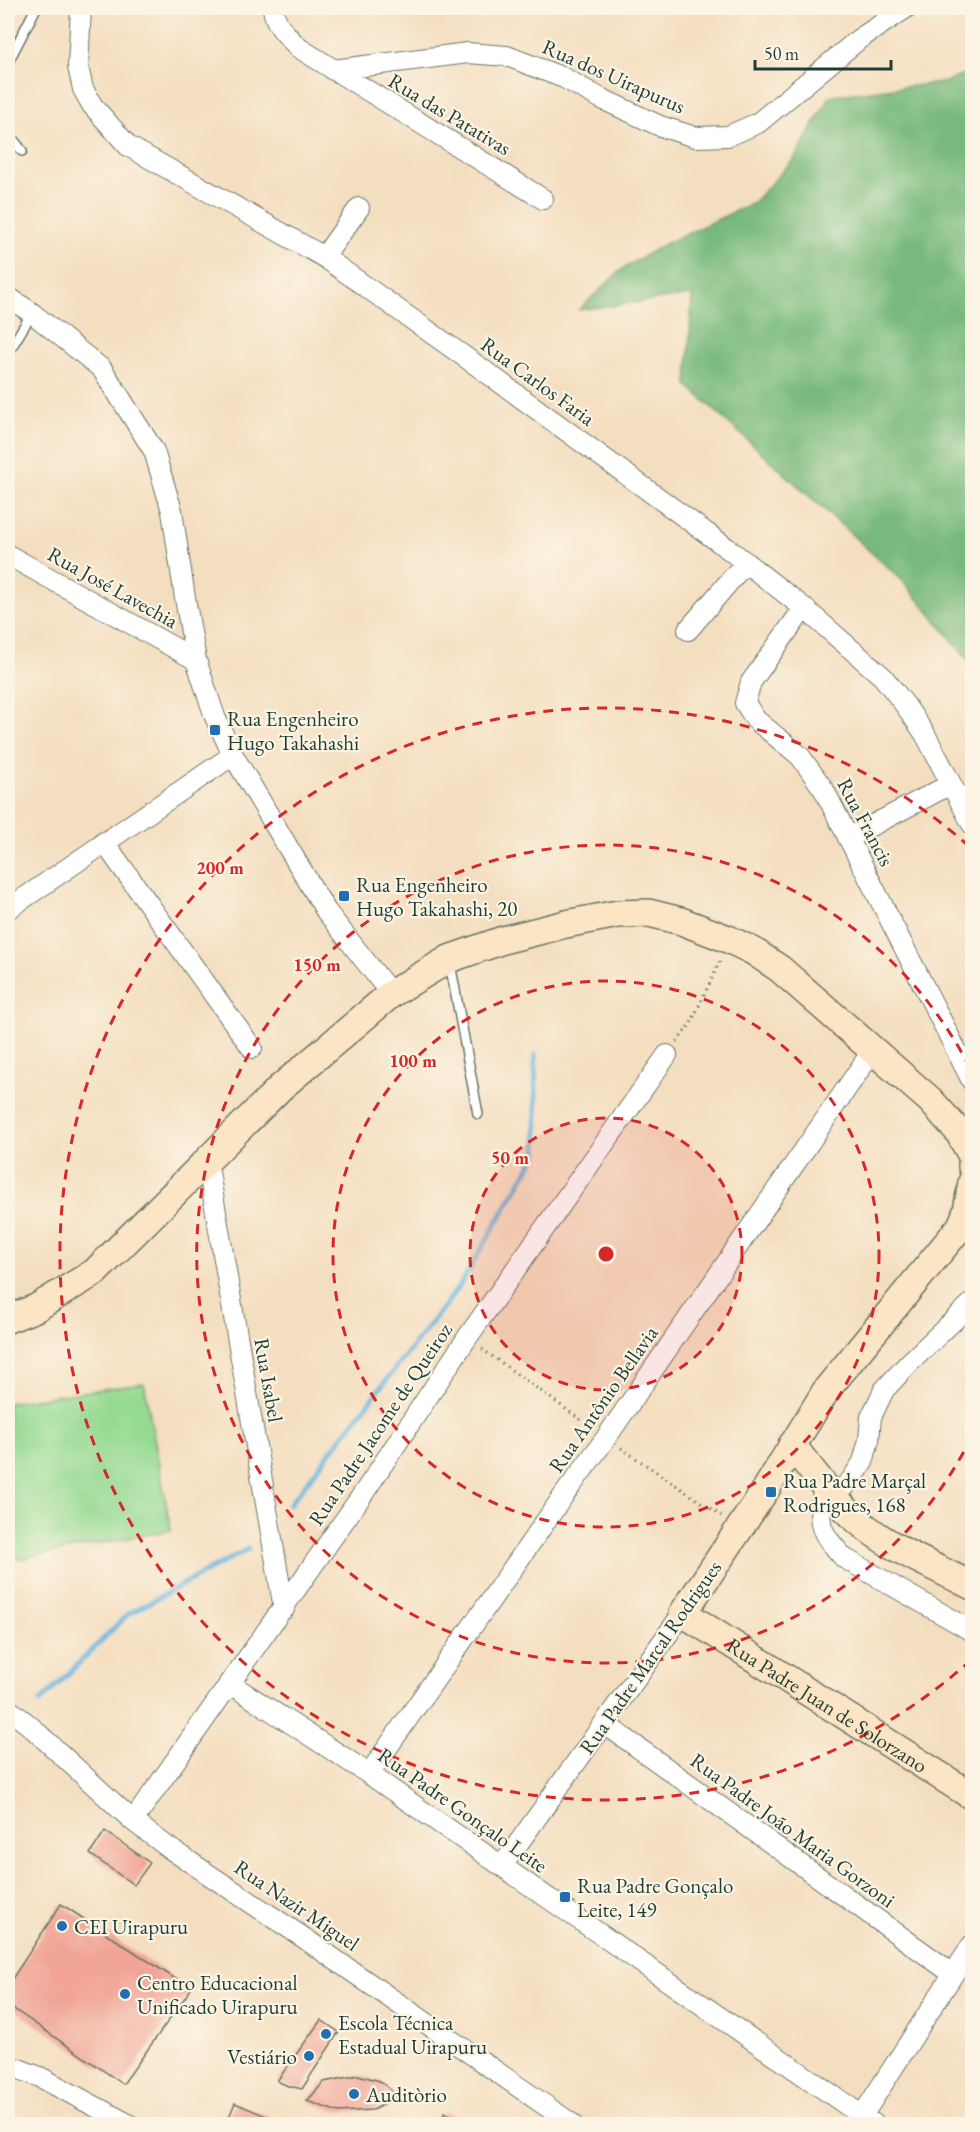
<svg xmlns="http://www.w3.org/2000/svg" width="980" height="2132" font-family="'EB Garamond',serif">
  <rect width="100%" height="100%" fill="#fcf5e5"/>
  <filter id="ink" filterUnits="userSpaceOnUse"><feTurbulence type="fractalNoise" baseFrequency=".0167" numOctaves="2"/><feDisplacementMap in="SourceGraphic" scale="12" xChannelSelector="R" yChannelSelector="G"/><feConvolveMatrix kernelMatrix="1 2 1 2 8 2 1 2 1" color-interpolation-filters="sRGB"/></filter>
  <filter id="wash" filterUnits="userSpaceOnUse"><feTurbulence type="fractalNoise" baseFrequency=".008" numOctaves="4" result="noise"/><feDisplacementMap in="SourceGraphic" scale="24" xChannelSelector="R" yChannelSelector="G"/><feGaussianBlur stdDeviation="1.35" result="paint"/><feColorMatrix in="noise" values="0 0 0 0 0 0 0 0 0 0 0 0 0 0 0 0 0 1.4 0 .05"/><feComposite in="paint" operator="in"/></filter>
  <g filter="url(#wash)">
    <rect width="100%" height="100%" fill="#f4dec0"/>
    <path fill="#95da93" stroke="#5a8c64" stroke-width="1.5" d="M144 1383 171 1530 8 1561V1403Z"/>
    <path fill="#78ba7d" stroke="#4c7c58" stroke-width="1.5" d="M972 70V664L904 582 687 385 692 295 579 310 621 270 663 245 753 203 794 159 830 96 946 82Z"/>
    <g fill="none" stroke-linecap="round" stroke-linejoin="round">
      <path stroke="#5fb1db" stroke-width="5" d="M289 1505 459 1287 537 1154 535 1055
        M40 1702 128 1614 248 1549
        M8 1787 9 1790"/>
    </g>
    <g id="blocks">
      <path fill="#f1a495" d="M105 1831 150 1863 134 1885 90 1854Z
        M61 1904 191 1989 123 2084 8 2005V1985Z
        M321 2020 339 2032 302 2089 288 2086 277 2081Z
        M358 2075 380 2081 396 2095 390 2101 373 2110 338 2112 307 2101 324 2082Z
        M235 2103 285 2124H226Z
        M444 2112 461 2119 467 2124H442Z"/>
    </g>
  </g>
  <g filter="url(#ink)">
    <use href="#blocks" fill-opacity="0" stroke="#6a7565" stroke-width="1.5"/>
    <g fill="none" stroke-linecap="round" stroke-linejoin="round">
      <defs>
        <path id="lane" d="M8 62 36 8
          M8 133 22 151
          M8 353 32 313
          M450 963 478 1114"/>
        <path id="street" d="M81 8 78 67 83 89 92 105 128 146 324 257 479 367 727 548 804 608 883 677 905 705 925 734 972 824
          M273 8C275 25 287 36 299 48L543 199
          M333 70 468 53 507 56 564 78 600 98 660 126 695 137 728 136 758 123 859 39 906 8
          M324 257 359 208
          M8 297 32 313 102 369 154 451 172 511 185 598 196 660 215 717 233 755 326 911 391 994
          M8 555 196 660
          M804 608 751 682 745 703 756 720 800 756 824 790 972 1081
          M688 630 746 562
          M848 838 951 784
          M104 842 252 1048
          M8 909 233 755
          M207 1160 284 1609
          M824 1487C817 1525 818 1529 844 1558L972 1631
          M834 1497 852 1479 863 1462 869 1440 871 1417 884 1390 909 1363 972 1303
          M229 1683 369 1774 874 2124
          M8 1709 29 1725 133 1821 169 1848 298 1934 572 2124
          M605 1724 953 1974
          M369 1774 564 1495 606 1438 873 1050
          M133 1821 365 1491 467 1338 667 1055
          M502 1866 683 1613
          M8 2065 40 2077 128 2124
          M862 2116 972 1945"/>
        <g id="secondary">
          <path id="s1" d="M972 1182 967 1211 961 1226 827 1389 766 1489 683 1613 972 1796"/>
          <path d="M8 1319 36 1308 95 1272 280 1088 391 994 449 959 503 940 566 924 618 914 649 913 681 921 728 939 753 951 780 969 930 1100 958 1131 972 1156V1167"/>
          <path d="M792 1445C814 1473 835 1502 863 1525 895 1551 936 1567 972 1586"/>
        </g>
      </defs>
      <use href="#lane" stroke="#6a7565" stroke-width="12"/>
      <use href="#street" stroke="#6a7565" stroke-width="22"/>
      <use href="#secondary" stroke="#6a7565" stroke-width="30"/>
      <path stroke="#6a7565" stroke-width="3" stroke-dasharray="1.5 4.5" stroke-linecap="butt" d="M677 1042 691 1023 720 961
        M482 1349 591 1427
        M621 1448 723 1517"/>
      <use href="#lane" stroke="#fff" stroke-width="9"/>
      <use href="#street" stroke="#fff" stroke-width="20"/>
      <use href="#secondary" stroke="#fce5c4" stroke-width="27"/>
    </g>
  </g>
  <circle cx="606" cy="1254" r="136" fill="#d62828" fill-opacity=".12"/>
  <g fill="none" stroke="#d62828" stroke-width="3" stroke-dasharray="10 8">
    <circle cx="606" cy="1254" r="136"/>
    <circle cx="606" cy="1254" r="273"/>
    <path d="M972 1436A409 409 0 1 1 972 1072"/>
    <path d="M971 1660A546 546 0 1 1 971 848"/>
  </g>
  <g fill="#1f6fb2" stroke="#fcf5e5" stroke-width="2">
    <rect x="209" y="724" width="12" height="12" rx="3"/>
    <rect x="338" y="890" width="12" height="12" rx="3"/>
    <rect x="765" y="1486" width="12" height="12" rx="3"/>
    <rect x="559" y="1891" width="12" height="12" rx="3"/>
    <circle cx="62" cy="1926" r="6"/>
    <circle cx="125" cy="1994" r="6"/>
    <circle cx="326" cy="2034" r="6"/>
    <circle cx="309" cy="2056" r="6"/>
    <circle cx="354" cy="2094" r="6"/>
  </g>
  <g text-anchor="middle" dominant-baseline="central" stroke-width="4.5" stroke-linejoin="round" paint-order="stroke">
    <g font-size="21" fill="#1f3d34" stroke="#fcf5e5">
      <text transform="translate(614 76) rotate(24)">Rua dos Uirapurus</text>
      <text transform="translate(450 114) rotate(31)">Rua das Patativas</text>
      <text transform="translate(538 381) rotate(36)">Rua Carlos Faria</text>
      <text transform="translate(113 587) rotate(29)">Rua José Lavechia</text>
      <text transform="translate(866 822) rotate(62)">Rua Francis</text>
      <text transform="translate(269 1380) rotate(80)">Rua Isabel</text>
      <text transform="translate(603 1399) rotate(-55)">Rua Antônio Bellavia</text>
      <text transform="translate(380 1424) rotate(-56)">Rua Padre Jacome de Queiroz</text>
      <text transform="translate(650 1657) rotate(-55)">Rua Padre Marcal Rodrigues</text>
      <text stroke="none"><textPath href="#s1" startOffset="694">Rua Padre Juan de Solorzano</textPath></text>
      <text transform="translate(463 1810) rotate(35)">Rua Padre Gonçalo Leite</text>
      <text transform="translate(793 1830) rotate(36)">Rua Padre João Maria Gorzoni</text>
      <text transform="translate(297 1905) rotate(34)">Rua Nazir Miguel</text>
    </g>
    <g font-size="21" fill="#1f3d34" stroke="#fcf5e5" text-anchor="start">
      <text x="227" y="718">Rua Engenheiro<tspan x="227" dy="24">Hugo Takahashi</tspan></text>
      <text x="356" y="884">Rua Engenheiro<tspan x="356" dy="24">Hugo Takahashi, 20</tspan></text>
      <text x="783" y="1480">Rua Padre Marçal<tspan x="783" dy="24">Rodrigues, 168</tspan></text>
      <text x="577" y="1885">Rua Padre Gonçalo<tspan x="577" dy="24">Leite, 149</tspan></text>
      <text x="74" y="1926">CEI Uirapuru</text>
      <text x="137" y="1982">Centro Educacional<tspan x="137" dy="24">Unificado Uirapuru</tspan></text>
      <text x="338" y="2022">Escola Técnica<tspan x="338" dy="24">Estadual Uirapuru</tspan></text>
      <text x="297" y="2056" text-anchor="end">Vestiário</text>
      <text x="366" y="2094">Auditòrio</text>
    </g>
  </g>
  <circle cx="606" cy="1254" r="9" fill="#d62828" stroke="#fcf5e5" stroke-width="3"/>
  <g font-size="18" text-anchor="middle" font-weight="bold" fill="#d62828" stroke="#fcf5e5" stroke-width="4.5" stroke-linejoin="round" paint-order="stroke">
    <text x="220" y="874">200 m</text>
    <text x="317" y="971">150 m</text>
    <text x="413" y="1067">100 m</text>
    <text x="510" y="1164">50 m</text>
  </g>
  <rect width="980" height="2132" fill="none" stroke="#fcf5e5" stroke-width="30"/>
  <path d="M755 60v9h136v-9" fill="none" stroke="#1f3d34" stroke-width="3"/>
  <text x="764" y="60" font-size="18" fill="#1f3d34" stroke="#fcf5e5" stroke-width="4.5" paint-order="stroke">50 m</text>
</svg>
